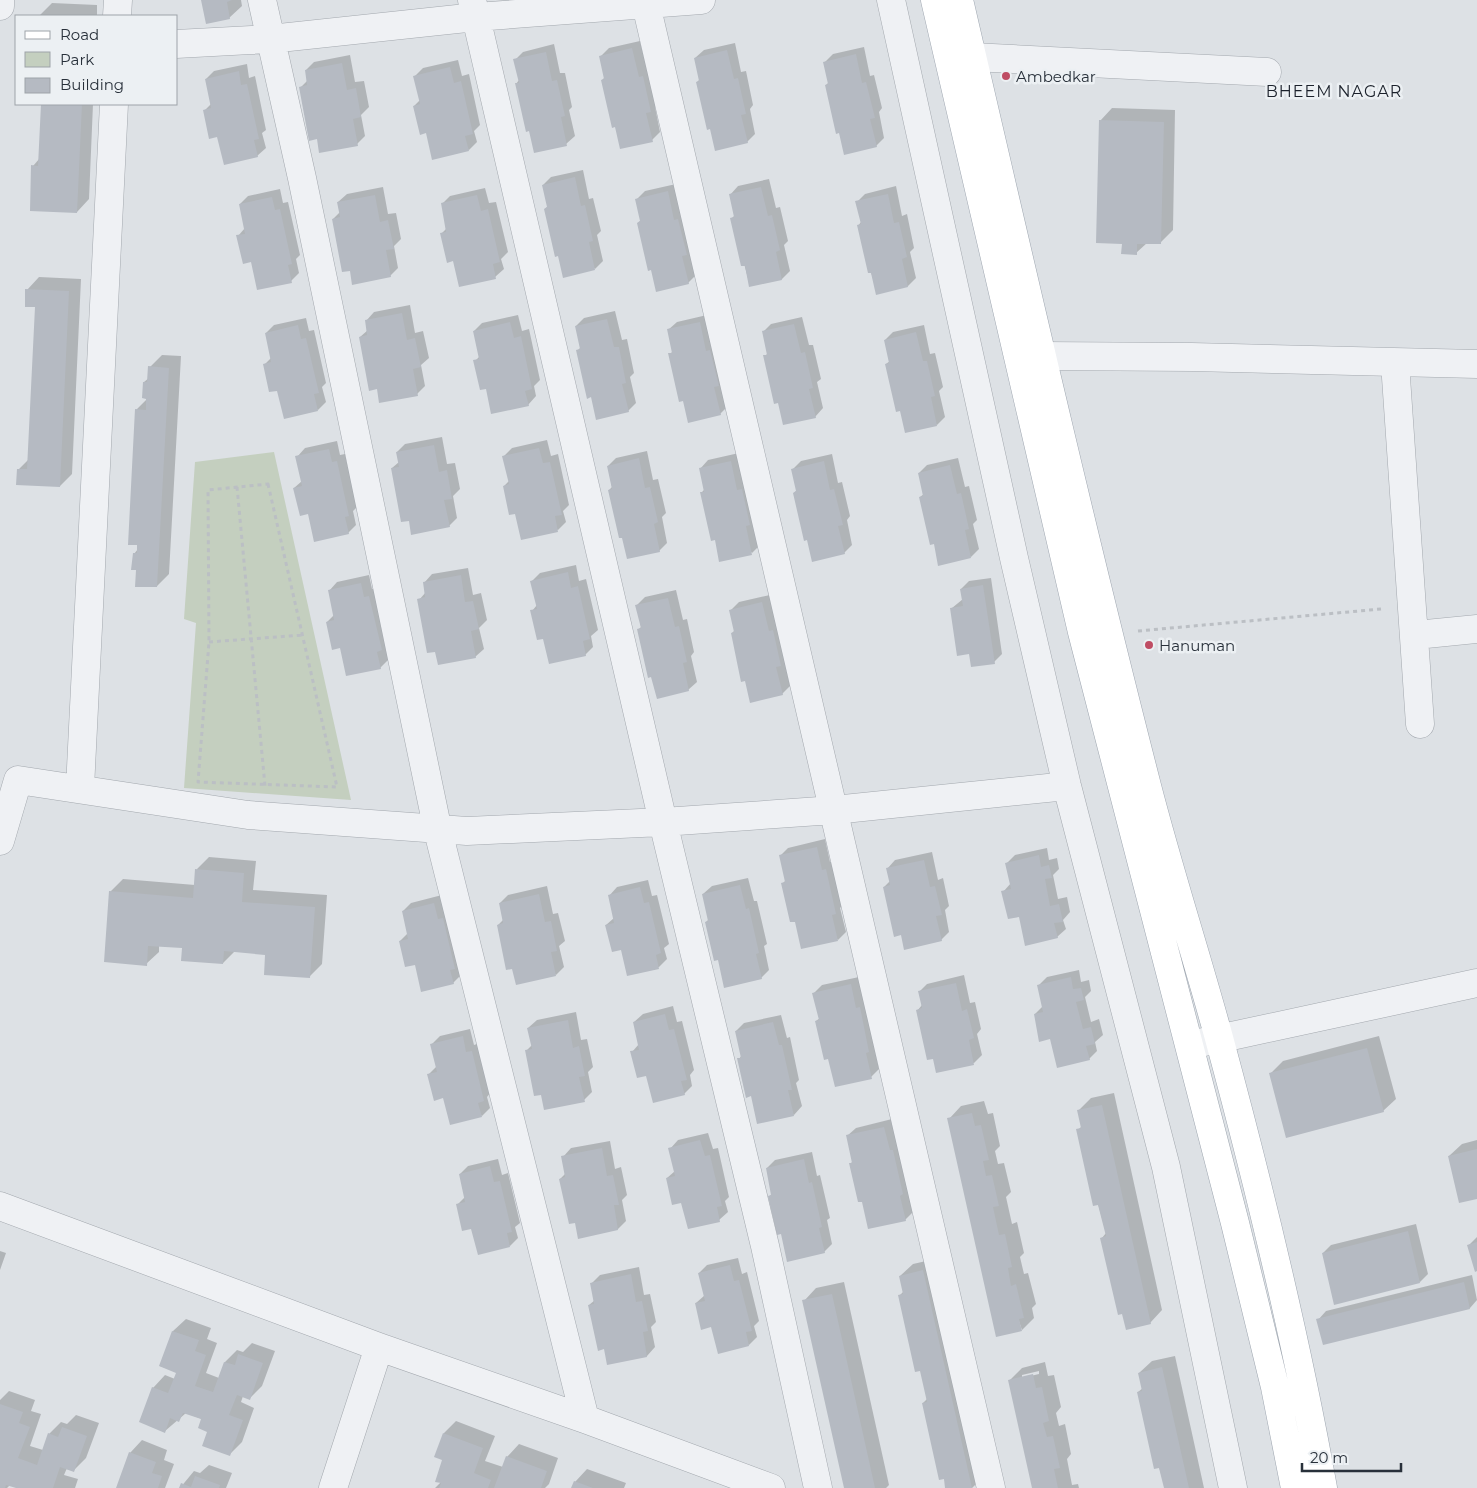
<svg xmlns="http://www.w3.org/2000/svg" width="1477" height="1488" font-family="Montserrat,sans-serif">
  <rect width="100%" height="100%" fill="#dde1e5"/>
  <path fill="#c4cfbf" d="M274 452 351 800 184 788 196 623 184 619 195 462Z"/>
  <path fill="#0003" fill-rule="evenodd" d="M203 0H241L242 6 229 18Z
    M52 3 97 5V16H39Z
    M640 41 647 70 651 69 658 103 655 107 660 132 652 140 602 80 605 77 601 56 609 48Z
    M735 43 741 72 746 71 753 105 750 109 755 134 747 142 697 82 700 79 695 58 704 50Z
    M554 44 560 73H565L572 107 569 110 575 136 566 144 516 84 519 80 515 60 523 52Z
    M864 47 870 76 874 75 882 108 879 112 884 138 876 146 826 85 829 82 825 62 833 54Z
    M350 55 355 82 364 81 369 107 361 115 365 136 357 144 301 87 308 80 306 70 314 62Z
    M458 60 462 76 469 74 480 125 474 131 477 142 469 150 427 132 414 106 420 100 415 76 423 68Z
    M247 64 249 78 255 76 266 130 262 133 266 148 257 156 218 135 204 111 211 104 206 79 214 71Z
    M43 104H93L89 199 77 212 33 166 40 158Z
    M1112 108 1175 110 1173 230 1160 243H1147L1136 253 1123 242 1100 121Z
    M583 170 589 199 593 198 601 231 597 235 603 261 595 269 545 209 548 206 543 185 551 177Z
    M769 179 776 208 780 207 788 241 784 245 790 271 782 279 750 286 732 218 735 215 730 195 738 186Z
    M676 184 696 275 688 283 638 223 641 220 637 199 645 191Z
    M896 186 902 216 907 214 914 248 910 252 916 278 908 286 877 293 858 226 861 222 857 202 865 194Z
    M383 187 388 214 396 213 401 239 394 246 398 268 390 276 351 269 333 219 340 212 338 202 347 194Z
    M485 188 489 203 496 202 508 252 501 259 504 269 495 277 454 260 442 233 447 228 442 204 450 196Z
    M280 189 283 203 288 202 300 255 296 259 299 273 291 281 238 236 245 228 240 204 248 196Z
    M39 277 81 279 72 474 60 486 18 470 29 459 36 305 27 290Z
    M410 305 415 333 423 331 429 358 421 365 425 386 417 394 360 337 368 330 366 321 374 312Z
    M615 311 622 340 627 339 634 373 630 377 636 403 628 411 578 350 581 347 576 326 584 318Z
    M518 315 522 331 529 329 540 380 534 386 536 396 528 405 487 387 475 361 480 356 474 331 482 323Z
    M707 315 728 406 720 414 670 354 673 351 668 330 677 322Z
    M802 317 809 345H813L821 379 817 382 823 408 815 417 779 402 765 356 768 353 763 332 771 324Z
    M306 318 309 331 314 330 326 383 322 387 326 402 318 410 278 389 265 364 272 357 266 333 274 325Z
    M924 325 930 354 935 353 943 387 939 391 945 417 937 425 901 410 886 364 890 361 885 340 893 332Z
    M162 355 181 356 169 574 157 586 137 569 134 554 138 549 136 410 148 398 144 382 149 378 150 367Z
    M442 437 447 464 455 463 460 489 453 496 457 518 449 526 410 519 392 468 399 462 397 452 405 444Z
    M547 440 551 456 558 454 569 505 563 511 566 522 558 530 516 512 504 486 509 481 504 456 512 448Z
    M337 441 340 455 345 454 357 507 353 511 356 525 348 533 309 513 294 488 302 481 297 457 305 448Z
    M647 451 653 480 658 479 666 513 662 517 667 543 659 551 609 490 612 487 608 466 616 458Z
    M739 453 760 545 752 553 701 493 705 489 700 469 708 460Z
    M832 454 838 483 842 482 850 516 847 520 852 545 844 553 794 493 797 490 793 469 801 461Z
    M958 458 965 487 969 486 977 520 973 524 979 549 971 557 935 542 920 497 924 494 919 473 927 465Z
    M576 565 579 581 586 579 598 630 591 636 593 647 585 655 544 637 532 611 537 605 532 581 540 573Z
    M468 568 473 595 481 593 487 620 479 628 484 649 475 657 436 650 419 600 426 592 424 583 432 574Z
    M369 575 372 589 377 588 389 659 380 668 341 647 327 622 334 615 329 591 337 582Z
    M991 578 1002 654 994 662 970 653 952 608 963 599 961 589 969 581Z
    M676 590 683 620 687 619 694 652 691 656 697 682 688 690 639 629 641 627 637 605 645 597Z
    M770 595 790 686 782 694 732 633 735 630 731 610 739 602Z
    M825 839 830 862H834L843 905 840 908 846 932 838 940 783 883 786 880 780 856 788 848Z
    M1047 848 1049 860 1057 858 1059 869 1053 875 1058 899 1067 897 1070 912 1063 920 1066 929 1057 937 1020 915 1003 892 1011 883 1007 863 1015 855Z
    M932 852 938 880 943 878 949 906 945 910 949 932 941 940 884 887 890 881 887 869 895 860Z
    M209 857 256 861 253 890 327 895 322 964 309 977 267 953 235 951 223 963 183 947 159 945V952L146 964 110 892 123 879 195 885 197 869Z
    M748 878 754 901H757L767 944 764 946 769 970 761 978 706 922 709 919 703 894 712 886Z
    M648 880 652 896 657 895 669 944 664 948 667 959 659 967 628 975 622 948 606 925 614 918 609 896 617 887Z
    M547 886 553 914 558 913 565 941 559 946 564 967 556 975 498 925 504 919 500 903 508 895Z
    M442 895 461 975 453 983 416 964 400 941 408 933 403 911 411 903Z
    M1079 970 1081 982 1089 980 1091 991 1085 997 1091 1022 1099 1019 1103 1035 1095 1042 1097 1051 1089 1059 1051 1038 1035 1014 1043 1006 1039 985 1047 977Z
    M964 975 970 1003 975 1002 981 1029 977 1034 982 1055 974 1063 934 1057 917 1011 922 1005 919 992 927 984Z
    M859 977 879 1069 871 1077 816 1021 820 1018 814 993 822 985Z
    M673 1006 677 1022 682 1021 694 1070 690 1075 692 1086 684 1094 647 1074 632 1052 639 1044 634 1022 643 1014Z
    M576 1012 581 1040 587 1039 593 1067 588 1072 592 1092 584 1100 542 1093 526 1051 532 1045 528 1028 537 1020Z
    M781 1015 787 1038 790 1037 799 1080 796 1083 802 1106 794 1115 751 1095 739 1059 742 1055 736 1031 744 1023Z
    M470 1029 474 1045 480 1043 491 1092 487 1097 490 1108 482 1116 429 1074 437 1066 432 1044 440 1036Z
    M1379 1036 1396 1099 1383 1111 1271 1073 1283 1061Z
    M1114 1093 1162 1310 1150 1323 1102 1238 1106 1233 1078 1130 1082 1126 1079 1110 1091 1098Z
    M984 1101 988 1114 993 1113 1000 1146 995 1151 998 1164 1004 1163 1011 1192 1006 1197 1012 1224 1017 1222 1024 1253 1020 1257 1024 1274 1028 1273 1036 1304 1032 1308 1034 1318 1022 1330 949 1119 961 1106Z
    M892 1119 913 1212 905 1220 863 1200 850 1164 853 1161 847 1136 856 1128Z
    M708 1133 713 1149 718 1148 729 1197 725 1201 728 1212 719 1220 682 1201 667 1178 675 1171 670 1149 678 1140Z
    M1477 1140V1197L1449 1156 1462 1144Z
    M610 1141 615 1169 621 1167 627 1195 622 1200 626 1221 618 1229 579 1237 576 1222 560 1179 566 1173 563 1157 571 1148Z
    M812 1152 817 1176 820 1175 830 1218 827 1220 832 1244 824 1252 782 1233 770 1196 772 1193 767 1168 775 1160Z
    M498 1159 502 1175 508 1173 520 1223 515 1227 518 1238 510 1246 472 1227 457 1205 465 1197 460 1174 468 1166Z
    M1416 1224 1428 1274 1420 1282 1323 1253 1331 1245Z
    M1477 1237V1270L1469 1245Z
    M0 1251 6 1253 0 1270Z
    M738 1258 742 1274 747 1272 759 1321 754 1326 757 1337 749 1345 712 1326 696 1303 705 1295 699 1273 707 1265Z
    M935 1259 984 1476 972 1488H947L923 1403 927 1399 921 1369 899 1296 904 1291 900 1276 913 1264Z
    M639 1267 644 1295 650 1294 656 1322 651 1327 655 1347 647 1356 608 1363 605 1348 589 1305 595 1300 592 1283 600 1275Z
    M1472 1275 1477 1300 1470 1308 1318 1320 1326 1311Z
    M844 1282 889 1485 886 1488H846L804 1301 816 1288Z
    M186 1319 211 1328 207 1339 217 1343 206 1373 219 1378 225 1362 237 1350 243 1352 252 1343 275 1351 262 1386 250 1398 243 1396 241 1402 254 1408 242 1442 230 1454 208 1431 202 1419 186 1413 165 1431 153 1388 165 1375 175 1379 177 1372 160 1366 173 1331Z
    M1175 1356 1204 1488H1165L1138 1392 1143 1388 1139 1373 1152 1361Z
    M1045 1362 1048 1376 1054 1375 1061 1407 1056 1413 1059 1426 1065 1424 1071 1454 1067 1459 1072 1485 1078 1484 1079 1488H1033L1010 1380 1022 1368ZM1039 1371V1374L1022 1378V1375Z
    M9 1391 35 1400 31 1411 41 1414 30 1446 43 1450 49 1434 61 1422 67 1424 76 1415 99 1423 86 1458 74 1470 67 1468 64 1475 78 1479 75 1488H20L10 1485 7 1488H0V1400Z
    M456 1421 495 1436 485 1461 503 1467 507 1457 519 1444 558 1458 549 1484 545 1488H435L441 1482 444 1459V1433Z
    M142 1440 167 1450 164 1460 174 1464 165 1488H117L130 1453Z
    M209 1465 232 1473 226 1488H180L194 1471 200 1473Z
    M587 1469 626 1483 624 1488H573L575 1482Z"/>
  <path fill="#b5bac2" d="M201 0H232L227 2 230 19 206 24Z
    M632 48 639 77 643 76 651 112 646 113 653 142 620 149 615 127 612 128 601 80 604 79 599 56Z
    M727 50 734 79 738 78 746 114 741 115 748 143 715 151 710 129 707 130 696 82 699 81 694 58Z
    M546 52 552 81 557 80 565 116 561 117 567 146 534 153 529 131 526 132 515 83H519L513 59Z
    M856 54 862 83 866 82 875 118 870 119 877 147 844 155 839 133 836 134 825 85 828 84 823 62Z
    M342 63 347 90 356 88 361 117 353 119 358 146 319 153 317 139 309 141 299 87 307 85 305 70Z
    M450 67 454 83 461 81 473 134 465 136 469 151 432 160 426 133 420 135 413 106 420 104 413 76Z
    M239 71 241 85 247 84 259 139 254 140 258 157 224 165 217 137 209 139 203 110 211 108 205 79Z
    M41 104H82L77 213 30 211 31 165 38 166Z
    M1099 120 1164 122 1161 244H1137V255L1121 254 1122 244 1096 243Z
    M575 177 581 206 585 205 593 241 589 242 595 270 563 278 558 256 555 257 544 209 547 207 542 185Z
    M761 187 768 216 772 215 780 250 776 252 782 280 749 287 745 266H741L730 218 734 217 729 194Z
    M668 191 674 220 678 219 687 255 682 256 689 284 656 292 651 270 648 271 637 223 640 221 635 199Z
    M888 194 894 223 899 222 907 257 902 259 908 287 876 295 871 273H868L857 225 861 224 855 201Z
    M375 195 380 222 388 220 394 249 386 250 391 277 352 285 350 271 342 272 332 219 340 217 337 202Z
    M477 195 481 211 488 209 500 262 493 264 496 279 459 287 453 261 447 263 440 233 446 232 441 203Z
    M272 197 275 210 280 209 292 264 288 265 292 283 257 290 251 262 243 264 236 235 245 234 239 204Z
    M25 289 69 291 60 487 16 485 17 469H27L35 307H25Z
    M402 313 407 340 415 338 421 367 413 369 418 396 379 403 377 389 369 391 359 337 367 335 365 320Z
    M607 319 614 347H619L626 383 622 384 629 412 596 420 591 397 587 399 576 350 580 349 575 326Z
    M510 322 514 338 521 336 532 389 525 391 529 406 491 414 486 389 480 390 473 360 479 359 473 331Z
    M700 322 706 351 710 350 719 386 714 387 721 415 688 423 683 401 679 402 668 353H672L667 329Z
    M794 324 801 353 805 352 813 388 809 389 816 418 783 425 778 403 774 404 763 355H767L762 331Z
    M298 325 301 339 306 338 319 393 314 394 318 411 284 419 277 391 269 392 263 364 271 362 265 333Z
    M916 332 923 361H927L935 396 931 397 937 426 905 433 900 411 896 412 885 364 889 363 884 340Z
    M148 366 169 368 157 587H135L136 570H131L133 553H137V545H128L135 409 146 410V399L142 398 143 382H147Z
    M434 445 439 472 447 470 452 499 444 500 450 527 411 535 409 521 401 522 391 468 399 467 396 452Z
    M539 448 543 463 550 462 562 515 555 516 558 532 521 540 515 514 509 515 503 486 509 484 502 456Z
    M329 449 332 462 337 461 349 516 345 517 349 534 314 542 308 514 300 516 293 488 302 486 295 456Z
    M639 458 645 488 650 487 658 522 654 524 660 552 627 559 622 538H619L608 490 612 489 607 466Z
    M731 461 737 490 742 489 750 525 746 526 752 555 719 562 715 540 711 541 700 492H704L699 468Z
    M824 461 830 490 834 489 843 525 838 526 845 554 812 562 807 540 804 541 793 493 796 491 791 469Z
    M950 465 957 494 961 493 969 529 965 530 971 558 938 566 934 544 930 545 919 497 923 496 918 473Z
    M568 572 571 588 578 586 590 639 583 641 586 656 549 664 543 639 537 640 530 610 537 609 530 581Z
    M461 575 465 602 473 601 479 629 471 631 476 658 438 665 435 652 427 653 417 599 425 597 423 582Z
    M361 583 364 597 369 596 382 650 377 652 381 669 346 676 340 648 332 650 326 622 334 620 328 590Z
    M983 585 995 664 971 667 969 654 957 656 950 608 963 606 960 589Z
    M668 598 675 627 679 626 687 662 683 663 689 691 657 699 651 677 648 678 637 629 641 628 635 605Z
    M762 602 769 631 773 630 781 666 776 667 783 695 750 703 745 681 741 682 731 633 734 632 729 610Z
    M817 847 822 870 826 869 836 914 832 915 838 941 801 949 795 922H790L781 883 785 882 779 855Z
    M1039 855 1041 867 1049 865 1052 878 1045 879 1050 906 1059 904 1063 922 1054 923 1058 938 1025 946 1019 917 1008 919 1001 891 1011 889 1005 863Z
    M924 860 930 887 935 886 942 915 936 916 942 941 904 950 901 935 894 937 883 887 890 885 886 868Z
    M195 869 244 873 242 902 315 907 310 978 264 975 265 955 224 951 223 964 181 961 182 948 148 946 147 966 104 962 109 891 193 898Z
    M740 885 746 909 749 908 759 953 756 954 762 979 724 988 718 960 714 961 705 922 708 921 702 894Z
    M640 887 644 903 649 902 661 953 656 955 659 969 627 976 621 950 612 952 605 925 614 923 608 895Z
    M539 894 545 922 551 921 557 951 551 952 556 976 516 985 512 969 506 970 497 925 503 923 499 903Z
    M434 903 438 919 443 918 455 969 450 970 454 984 421 992 415 965 405 967 399 941 408 939 402 911Z
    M1071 977 1073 989 1081 988 1084 1000 1076 1002 1083 1029 1091 1027 1095 1044 1086 1046 1090 1060 1057 1068 1050 1039 1039 1042 1034 1014 1043 1012 1037 985Z
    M956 983 962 1011 967 1009 974 1038 969 1040 974 1065 936 1073 933 1059 927 1060 916 1010 922 1008 918 991Z
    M851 984 856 1008 860 1007 869 1052 866 1053 872 1079 835 1087 828 1059 824 1060 815 1021 819 1020 812 993Z
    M665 1014 669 1030 674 1029 687 1080 681 1081 685 1095 653 1103 646 1076 637 1078 630 1051 639 1050 633 1022Z
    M568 1020 573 1048 579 1046 585 1076 579 1077 585 1102 544 1110 541 1095 534 1096 525 1050 532 1049 527 1028Z
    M773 1022 779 1045H782L792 1090H788L794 1116 757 1124 751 1096 746 1098 737 1058H741L735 1031Z
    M463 1036 466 1052 472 1051 484 1101 478 1103 482 1117 450 1125 443 1098 434 1101 427 1074 437 1072 430 1044Z
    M1367 1048 1384 1112 1286 1138 1269 1073Z
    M1102 1105 1151 1324 1126 1330 1122 1314 1118 1315 1100 1238 1106 1236 1098 1205 1093 1206 1076 1129 1081 1128 1077 1110Z
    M972 1113 975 1126 981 1125 989 1160 983 1161 986 1176 992 1175 999 1206 993 1207 999 1235 1005 1234 1012 1267 1008 1268 1011 1286 1016 1284 1024 1318 1019 1319 1022 1331 996 1337 947 1118Z
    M884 1127 890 1150H893L903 1194 900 1196 906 1221 868 1229 862 1202H858L849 1163H852L846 1135Z
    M700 1140 705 1156 710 1155 722 1206 717 1207 720 1222 688 1229 681 1203 672 1205 666 1178 675 1176 668 1148Z
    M602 1148 607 1176 613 1175 619 1205H614L618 1230 578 1239 575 1223 569 1224 559 1179 565 1177 561 1156Z
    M1477 1149V1199L1459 1203 1448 1156Z
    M804 1159 809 1183 812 1182 822 1227 819 1228 825 1253 787 1262 781 1234 777 1235 768 1196 771 1195 766 1168Z
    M490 1166 494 1182 500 1181 512 1232 507 1233 510 1247 478 1255 471 1229 462 1231 456 1204 465 1202 459 1174Z
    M1408 1231 1420 1283 1334 1305 1322 1253Z
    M1477 1242V1271L1475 1272 1467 1245Z
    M730 1265 734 1281 739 1280 752 1331 746 1332 749 1346 718 1354 711 1327 701 1330 695 1303 705 1301 698 1273Z
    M923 1270 972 1488H945L944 1479 939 1480 922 1403 927 1402 920 1371 915 1372 898 1295 903 1294 899 1276Z
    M631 1274 636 1302 642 1301 648 1331 643 1332 647 1357 607 1365 604 1349 598 1351 588 1305 594 1304 590 1283Z
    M1464 1282 1470 1309 1323 1345 1316 1319Z
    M832 1294 875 1488H844L802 1300Z
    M172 1331 199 1340 195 1351 206 1355 195 1386 213 1392 224 1362 235 1365 238 1354 263 1363 250 1400 237 1395 229 1415 243 1420 230 1456 202 1446 207 1432 198 1428 201 1419 183 1413 179 1422 170 1418 165 1433 139 1422 152 1387 168 1393 176 1373 159 1366Z
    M1162 1367 1189 1488H1164L1159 1468 1154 1469 1137 1392 1142 1391 1138 1373Z
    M1033 1374 1036 1388 1042 1387 1049 1421 1043 1423 1047 1437 1053 1436 1060 1468 1054 1469 1058 1488H1032L1008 1380Z
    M0 1404 23 1412 19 1423 30 1427 18 1458 37 1465 48 1433 58 1437 62 1427 87 1436 74 1472 60 1467 53 1488H16L6 1485 5 1488H0Z
    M443 1433 483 1448 474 1473 491 1480 488 1488H439L441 1483 435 1482 442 1460 434 1457Z
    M129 1452 156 1462 152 1473 162 1476 158 1488H116Z
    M506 1456 547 1471 541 1488H494Z
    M195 1476 220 1485 219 1488H179L181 1483 191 1487Z
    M574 1481 593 1488H571Z"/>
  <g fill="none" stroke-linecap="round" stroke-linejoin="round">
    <defs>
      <path id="minor" d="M262 0 302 178 438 831 585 1419
        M645 0 991 1488
        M701 0 476 17 663 822 765 1246 818 1488
        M891 0 1014 558 1067 786 1166 1167 1233 1488
        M0 6V0
        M117 16 118 0
        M176 44 270 39 476 17 472 0
        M972 57 1267 72
        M1041 356 1192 357 1477 364
        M1395 363 1420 724
        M1416 635 1477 629
        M80 788 114 104
        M0 841 18 780 248 815 467 831 663 822 834 810 1067 786
        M1190 1045 1477 983
        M0 1206 379 1347 585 1419 771 1488
        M333 1488 379 1347"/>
      <path id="major" d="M935 0 1082 632 1235 1223 1275 1387 1295 1488
        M959 0C1020 263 1080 525 1147 786 1169 871 1196 954 1219 1038 1259 1186 1296 1337 1323 1488"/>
    </defs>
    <use href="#minor" stroke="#a3a8ae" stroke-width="29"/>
    <use href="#major" stroke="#9ea6b0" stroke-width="29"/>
    <path stroke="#bbbfc4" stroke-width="3" stroke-dasharray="4 4" stroke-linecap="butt" d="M268 484 337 787 198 782 209 642 208 490Z
      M237 487 265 786
      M1138 631 1381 609
      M209 642 303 635"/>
    <use href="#minor" stroke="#eff1f4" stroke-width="28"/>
    <use href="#major" stroke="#fff" stroke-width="28"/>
  </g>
  <g fill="#bf4d64" stroke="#ecf0f3" stroke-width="2">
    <circle cx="1006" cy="76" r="5"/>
    <circle cx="1149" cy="645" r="5"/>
  </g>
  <g text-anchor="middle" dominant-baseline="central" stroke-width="5" stroke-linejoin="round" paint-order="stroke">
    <g font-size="15" fill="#28303a" stroke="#ecf0f3" text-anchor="start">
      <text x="1016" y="76">Ambedkar</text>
      <text x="1159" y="645">Hanuman</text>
    </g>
    <g font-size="16" letter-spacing="1" fill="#1b212b" stroke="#ecf0f3">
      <text x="1334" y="91">BHEEM NAGAR</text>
    </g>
  </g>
  <rect x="15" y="15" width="162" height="90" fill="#ecf0f3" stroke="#9ea3a9"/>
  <rect x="25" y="31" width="25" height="8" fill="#ffffff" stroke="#9ea3a9"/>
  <text x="60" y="40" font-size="15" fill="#28303a">Road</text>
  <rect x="25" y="52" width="25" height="15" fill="#c4cfbf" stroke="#9ea3a9"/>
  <text x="60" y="65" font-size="15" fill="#28303a">Park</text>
  <rect x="25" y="78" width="25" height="15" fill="#b5bac2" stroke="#9ea3a9"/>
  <text x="60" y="90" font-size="15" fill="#28303a">Building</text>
  <path d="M1302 1463v8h99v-8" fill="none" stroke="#28303a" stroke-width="2.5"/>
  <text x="1310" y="1463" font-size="15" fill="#28303a" stroke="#ecf0f3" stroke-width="4" paint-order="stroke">20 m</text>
</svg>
